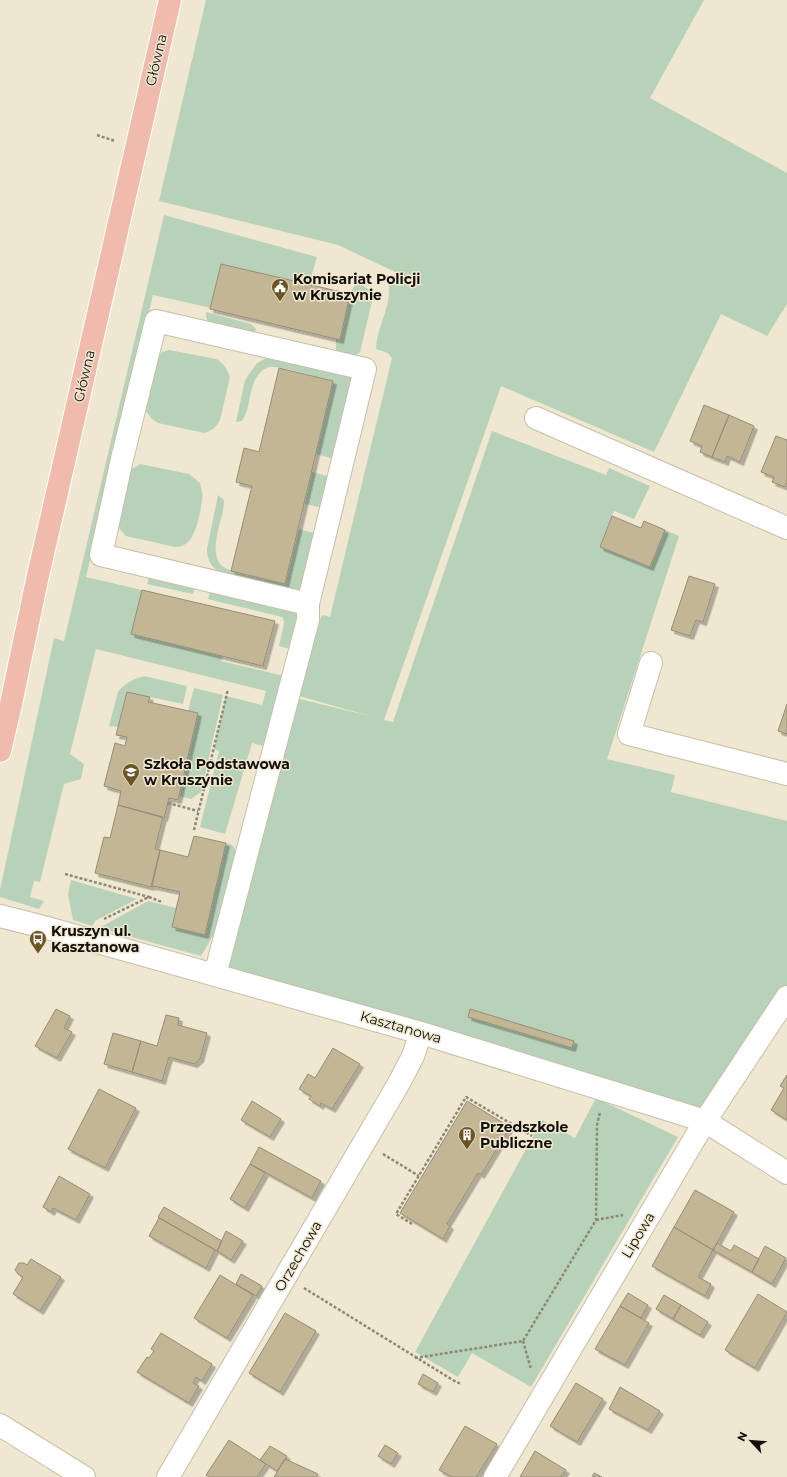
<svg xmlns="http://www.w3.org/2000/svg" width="787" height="1477" font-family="Montserrat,sans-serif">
  <defs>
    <filter id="shadow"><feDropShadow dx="3.5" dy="3.5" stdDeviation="0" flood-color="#0004"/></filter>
  </defs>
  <rect width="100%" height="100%" fill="#efe7d0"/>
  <path fill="#b8d2b9" d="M206 0H704L650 98 787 173V304L767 336 721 314 654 452 501 386 384 720 393 722 492 431 606 475 609 468 650 486 634 519 614 511 600 546 649 567 665 530 679 536 607 759 675 775 671 792 787 821V997L705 1121 215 975 274 749 252 743 225 834 200 827 219 751 214 749 226 696 262 705 266 691 96 649 70 754 84 764 81 779 64 784 40 882 34 881 30 897 44 901 39 909 0 897V890L54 638 64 641 164 215 317 257 309 284 221 264 210 309 207 307 153 295 86 577 142 590 132 634 223 656 221 661 284 676 279 694 370 716 299 696 321 617 324 615 330 617 392 358 388 353 376 349C376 325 397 299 386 276L425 286 338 245 159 201Z
    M360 284 368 289 373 297 360 352 355 356H340L336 350V339H340L350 294H349L355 285Z
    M206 312 251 324 256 329 254 334 208 323 206 316Z
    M169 350 216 359C224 363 227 369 230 377L220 420C216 427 212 431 204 433L158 423 152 419 143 407 157 357 162 352Z
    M268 357 348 374 351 378 352 387 334 459 316 454 333 381C321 378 278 365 269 367 260 370 256 377 253 385 249 397 249 411 242 421L236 422 245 380 257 363Z
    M140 464 189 474 200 483C201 488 203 494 202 499 201 511 196 536 187 543 183 546 179 547 175 547L126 536 118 527 128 472Z
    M312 472 331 477 323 508 305 504Z
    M218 495 224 500C224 515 217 528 216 543 215 551 216 560 222 566 234 575 269 580 285 584L299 529 317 534 302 587 297 592 221 574C212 567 207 561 207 549Z
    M153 576 195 586 193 594 147 584 149 578Z
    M211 588 294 611 297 614V619L290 649 279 646 284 624V621L282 617 208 599Z
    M144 676 187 686 183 704 127 692 118 727 109 726 118 692C125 683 133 679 144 676Z
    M194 688 223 695 201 792 191 799 179 796 198 713 188 711Z
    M226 843 232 845 237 852 215 932 201 956 99 928 148 901 176 908 172 927 205 935Z
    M71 880 137 899 95 921V922L92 926 73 920 68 894Z
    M596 1098 678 1137 531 1387 472 1353 458 1377 415 1352 542 1120 575 1138Z"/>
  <path fill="#c2b694" stroke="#958d78" filter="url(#shadow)" d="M221 264 350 294 340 340 210 309Z
    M279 368 333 381 285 584 231 571 252 486 236 482 244 448 259 452Z
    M704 405 729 415 712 457 700 452 702 446 690 441Z
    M729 415 754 426 740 462 727 456 725 462 712 457Z
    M776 436 787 440V482L785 487 772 482 774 477 761 472Z
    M612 516 641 528 644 521 665 530 650 567 600 547Z
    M689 576 715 584 703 622 696 620 690 636 671 630Z
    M142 590 275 621 263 666 131 634Z
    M127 692 150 697 148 702 198 713 178 800 169 798 164 818 118 805 121 791 104 786 115 743 125 746 127 737 116 735Z
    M787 704V734L778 731Z
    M118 805 163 817 155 849 160 850 151 887 95 873 104 837 110 838Z
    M194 836 226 843 205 935 172 927 180 892 153 886 152 887 160 850 188 857Z
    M56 1009 70 1016 64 1028 72 1032 57 1058 35 1046Z
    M470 1009 574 1041 572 1048 468 1017Z
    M166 1015 179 1018 178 1025 207 1033 200 1059 194 1064 169 1057 162 1081 132 1072 141 1041 157 1046Z
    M113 1033 141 1041 132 1072 104 1064Z
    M333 1048 360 1064 332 1109 321 1103 320 1106 309 1099 311 1096 299 1089 308 1074 315 1078Z
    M787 1075V1120L771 1110 784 1088 780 1086Z
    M99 1089 136 1108 105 1168 68 1149Z
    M252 1101 281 1119 270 1137 241 1120Z
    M467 1101 510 1127 481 1175 478 1173 447 1224 450 1226 443 1239 400 1213Z
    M259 1147 321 1181 312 1198 250 1164Z
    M250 1164 265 1173 245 1208 230 1199Z
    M59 1176 90 1194 76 1220 53 1208 51 1212 43 1207Z
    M695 1190 734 1212 713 1250 674 1227Z
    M164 1207 222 1241 217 1251 158 1217Z
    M159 1218 215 1250 206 1268 149 1236Z
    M674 1227 713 1250 698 1277 711 1284 705 1296 652 1266Z
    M226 1231 243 1241 231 1260 217 1251Z
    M717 1243 731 1251 734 1245 759 1259 752 1272 713 1250Z
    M765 1246 786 1258 772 1284 752 1272Z
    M31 1259 61 1277 40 1311 13 1294 23 1277 18 1274 15 1270 19 1263H24L27 1265Z
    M241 1274 262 1286 256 1296 236 1284Z
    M220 1275 253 1295 227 1338 194 1318Z
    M628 1293 648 1305 641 1318 620 1306Z
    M758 1294 787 1312 755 1368 725 1350Z
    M664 1295 681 1305 673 1319 656 1309Z
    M681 1305 708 1322 700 1335 673 1319Z
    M620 1306 649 1323 625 1365 595 1349Z
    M285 1313 316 1331 280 1392 249 1373Z
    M161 1333 212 1364 202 1381 196 1377 193 1383 199 1386 189 1403 137 1372 147 1357 149 1358 154 1351 151 1349Z
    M423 1374 438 1383 433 1392 418 1384Z
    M576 1383 603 1399 577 1442 550 1426Z
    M620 1387 660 1411 648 1430 609 1409Z
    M465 1426 497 1444 476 1477H452L439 1470Z
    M229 1440 266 1464 257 1477H209L206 1475Z
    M385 1445 398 1453 391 1464 378 1456Z
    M270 1446 287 1456 277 1471 260 1460Z
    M535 1451 566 1470 561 1477H520Z
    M285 1459 318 1474 316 1477H274Z
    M594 1473 602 1477H592Z"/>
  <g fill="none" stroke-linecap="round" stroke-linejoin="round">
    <defs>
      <path id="minor" d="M536 418 787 528
        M651 663 629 734 787 774
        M0 916 51 929 421 1033 705 1121 787 1173
        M215 975 308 620V604L365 369 156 321 122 459 101 555 308 604
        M0 1425 84 1477
        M168 1477 399 1083 413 1056 421 1033
        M495 1477 705 1121 787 997"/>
      <path id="major" d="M0 751 11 704 37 580 170 0"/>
    </defs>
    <use href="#minor" stroke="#c6bea8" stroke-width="24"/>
    <use href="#major" stroke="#fff" stroke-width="24"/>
    <path stroke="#8e8878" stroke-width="2.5" stroke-dasharray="3 2" stroke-linecap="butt" d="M97 135 115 141
      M168 803 198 811
      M194 830 228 689
      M65 874 149 897
      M104 919 149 897 162 902
      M383 1154 419 1176
      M596 1220 623 1215
      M412 1224 396 1214 466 1097 532 1136
      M304 1288 456 1382 462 1384
      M523 1341 531 1369
      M415 1358 523 1341 596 1220 597 1125 600 1112"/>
    <use href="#minor" stroke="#fff" stroke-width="22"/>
    <use href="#major" stroke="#efbbad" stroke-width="22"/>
  </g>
  <defs>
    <symbol id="civic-pin" viewBox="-11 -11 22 30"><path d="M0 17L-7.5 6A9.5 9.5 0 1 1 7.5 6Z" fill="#6c5525" stroke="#efe7d0"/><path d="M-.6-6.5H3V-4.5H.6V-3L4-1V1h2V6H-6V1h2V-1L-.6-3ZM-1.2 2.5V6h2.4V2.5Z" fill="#fff"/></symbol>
    <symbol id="school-pin" viewBox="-11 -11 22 30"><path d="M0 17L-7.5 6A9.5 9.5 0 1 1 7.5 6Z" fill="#6c5525" stroke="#efe7d0"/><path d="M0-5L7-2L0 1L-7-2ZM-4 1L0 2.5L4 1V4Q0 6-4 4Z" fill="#fff"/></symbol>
    <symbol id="bus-pin" viewBox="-11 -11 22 30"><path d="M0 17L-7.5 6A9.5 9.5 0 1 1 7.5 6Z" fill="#6c5525" stroke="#efe7d0"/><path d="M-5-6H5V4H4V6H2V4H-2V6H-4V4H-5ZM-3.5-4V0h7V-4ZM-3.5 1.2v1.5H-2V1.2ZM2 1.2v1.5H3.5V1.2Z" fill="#fff"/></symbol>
    <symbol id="building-pin" viewBox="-11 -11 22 30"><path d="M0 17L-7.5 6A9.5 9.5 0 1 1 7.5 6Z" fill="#6c5525" stroke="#efe7d0"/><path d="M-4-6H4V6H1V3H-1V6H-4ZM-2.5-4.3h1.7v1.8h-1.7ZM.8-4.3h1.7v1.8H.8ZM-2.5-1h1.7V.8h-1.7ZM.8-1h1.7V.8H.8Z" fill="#fff"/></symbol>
  </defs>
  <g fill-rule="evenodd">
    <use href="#civic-pin" x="270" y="277" width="20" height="27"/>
    <use href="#school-pin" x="121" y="762" width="20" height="27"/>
    <use href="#bus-pin" x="28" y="929" width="20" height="27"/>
    <use href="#building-pin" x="457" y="1125" width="20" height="27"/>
  </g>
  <g text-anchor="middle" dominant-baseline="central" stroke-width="3" stroke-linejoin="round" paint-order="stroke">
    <g font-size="14" fill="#110f07" stroke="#efe7d0">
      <text transform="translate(156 60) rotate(-77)">Główna</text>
      <text transform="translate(84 376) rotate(-77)">Główna</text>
      <text transform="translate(401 1027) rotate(16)">Kasztanowa</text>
      <text transform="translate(638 1235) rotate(-59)">Lipowa</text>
      <text transform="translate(298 1256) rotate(-60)">Orzechowa</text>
    </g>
    <g font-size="14" font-weight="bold" fill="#110f07" stroke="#efe7d0" text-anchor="start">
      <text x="293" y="279">Komisariat Policji<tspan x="293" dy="16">w Kruszynie</tspan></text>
      <text x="144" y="764">Szkoła Podstawowa<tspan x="144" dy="16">w Kruszynie</tspan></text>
      <text x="51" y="931">Kruszyn ul.<tspan x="51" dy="16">Kasztanowa</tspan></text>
      <text x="480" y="1127">Przedszkole<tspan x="480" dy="16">Publiczne</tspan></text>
    </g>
  </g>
  <g transform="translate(751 1441) rotate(296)" stroke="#efe7d0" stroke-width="3" paint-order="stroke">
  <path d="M0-3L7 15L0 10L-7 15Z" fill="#110f07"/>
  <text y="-6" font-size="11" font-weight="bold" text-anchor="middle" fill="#110f07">N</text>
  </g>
</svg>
